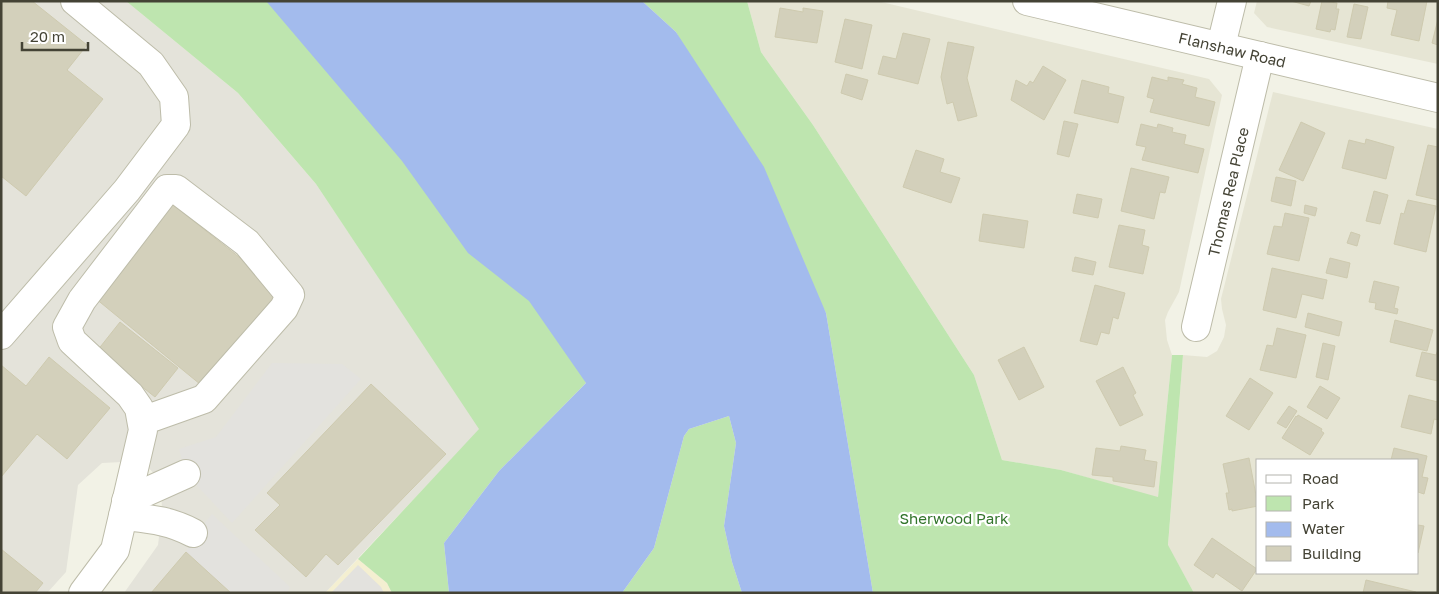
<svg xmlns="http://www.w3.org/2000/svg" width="1439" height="594" font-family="'Golos Text',sans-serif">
  <rect width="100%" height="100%" fill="#f2f2e6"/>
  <path fill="#e6e5d4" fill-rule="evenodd" d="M747 1H877L1209 79 1222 95 1179 292 1168 312 1165 320 1167 340 1172 355 1158 498 1061 470 1002 460 974 375 813 125 761 52Z
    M1257 1H1438V64L1267 27 1254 13Z
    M1273 92 1438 129V593H1194L1168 546 1183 355 1207 357 1217 351 1224 337 1226 325 1222 309 1221 299ZM1258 460H1418V573H1258Z"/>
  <path fill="#f4efd1" d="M358 559 387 583 392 593H325Z"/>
  <path fill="#e4e3da" d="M1 1H126L238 93 316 184 480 429 325 593H124L158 545 162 513 161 481 142 461 102 463 78 485 66 572 47 593H1Z"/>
  <path fill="#bee5af" d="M126 1H481L586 383 499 471 444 543 449 593H392L387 583 358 559 479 429 316 184 238 93Z
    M642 1H747L761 52 813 125 974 375 1002 460 1061 470 1158 497 1172 355H1183L1168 545 1194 593H873L826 313 676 32Z
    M729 416 736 443 724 526 732 562 742 593H622L654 548 684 436 689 429Z"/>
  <path fill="#e3e2de" d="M272 363 342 364 361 379 232 523 186 474 179 449 216 437Z
    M212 514 290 587 287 593H231L186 552 194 536Z
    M358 565 381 587 384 593H331Z"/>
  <path fill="#a3bbed" d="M266 1H642L676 32 764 167 826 313 873 593H742L732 562 724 526 736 443 729 416 689 429 684 436 654 548 622 593H449L444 543 499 471 586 383 529 301 468 253 402 161Z"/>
  <path fill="#d3d0bb" stroke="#cecaaf" d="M1 1H32L87 45 67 70 103 99 26 196 1 176Z
    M1291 1H1311L1309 6Z
    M1322 1 1337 3 1336 9H1339L1335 30 1331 29 1330 32 1316 29Z
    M1388 1H1427L1419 41 1391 35 1397 10 1387 8Z
    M1354 4 1368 7 1361 39 1347 37Z
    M780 8 803 12V8L823 11 817 43 775 37Z
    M845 19 872 25 862 69 835 62Z
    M1438 19V45L1432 43Z
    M903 33 930 39 918 84 878 74 883 56 896 59Z
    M948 42 974 47 967 78 977 116 958 121 953 102 947 104 941 77Z
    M1043 66 1066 80 1044 120 1011 100 1016 80 1027 86 1030 81 1033 83Z
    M846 74 868 80 862 100 841 93Z
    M1152 77 1168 81V77L1184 80 1182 84 1197 88 1195 97 1215 102 1209 126 1150 112 1154 99 1147 97Z
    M1082 80 1109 87 1108 93 1124 97 1118 123 1074 113Z
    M1064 121 1078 124 1069 157 1057 154Z
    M1301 122 1325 133 1303 181 1279 170Z
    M1141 124 1157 128 1158 124 1173 128 1172 132 1186 135 1184 144 1204 149 1198 173 1142 160 1146 147 1136 145Z
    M1366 139 1394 147 1386 179 1342 168 1349 140 1365 144Z
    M1428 145 1438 147V200L1416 195Z
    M916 150 944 159 940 172 960 178 951 203 903 187Z
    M1131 168 1169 177 1165 193 1160 192 1154 219 1121 211Z
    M1276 177 1296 181 1291 206 1271 201Z
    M1374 191 1388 195 1380 224 1366 221Z
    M1077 194 1102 199 1098 218 1073 213Z
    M1408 200 1436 206 1426 252 1394 244 1401 213 1404 214Z
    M172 204 283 292 206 389 95 298Z
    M1305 205 1317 208 1315 216 1304 213Z
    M1285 213 1309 218 1299 261 1267 254 1274 226 1282 227Z
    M983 214 1028 221 1024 248 979 241Z
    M1119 225 1145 230 1142 245 1149 247 1143 274 1109 267Z
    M1351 232 1360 235 1357 246 1347 243Z
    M1075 257 1096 262 1093 275 1072 271Z
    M1330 258 1350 263 1347 278 1326 273Z
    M1272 268 1327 280 1323 299 1302 294 1296 318 1263 310Z
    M1374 281 1399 287 1394 308 1398 309 1397 314 1375 309 1376 303 1369 302Z
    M1095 285 1125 293 1118 319 1113 317 1109 334 1101 332 1097 345 1080 341Z
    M1308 313 1342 322 1339 336 1305 327Z
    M1395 320 1433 330 1427 351 1390 342Z
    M120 322 178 368 155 397 97 351Z
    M1277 328 1306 335 1296 378 1260 370 1267 345 1273 346Z
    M1323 343 1335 346 1328 380 1316 377Z
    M1024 347 1044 387 1019 400 998 360Z
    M1438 350V381L1416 376 1422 352 1436 355Z
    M49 357 110 408 67 459 37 434 1 477V365L26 386Z
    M1123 367 1136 393 1133 395 1143 415 1120 426 1096 381Z
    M1250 378 1273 393 1249 430 1226 416Z
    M371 384 446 454 338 565 326 554 306 577 255 530 280 505 267 493Z
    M1320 386 1340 398 1327 419 1307 407Z
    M1409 395 1438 402V420L1434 419 1431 434 1401 427Z
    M1289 406 1297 411 1286 428 1277 423Z
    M1298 415 1322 429 1321 431 1324 433 1310 455 1282 438 1296 416 1297 417Z
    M1121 446 1146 450 1144 460 1157 462 1154 487 1113 481V477L1092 475 1096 448 1120 451Z
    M1394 448 1427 456 1422 477 1428 478 1424 494 1418 492V460H1391Z
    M1249 458 1258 506 1232 511V509L1229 510 1226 493H1229L1223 464Z
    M1418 525 1424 526 1418 553Z
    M1212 538 1257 569 1242 591 1216 573 1213 578 1194 565Z
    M1 549 43 583 35 593H1Z
    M186 552 231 593H151Z
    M1366 580 1416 592V593H1363Z"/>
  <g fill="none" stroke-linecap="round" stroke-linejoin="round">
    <defs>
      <g id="minor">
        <path id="s1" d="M1027 1 1438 98"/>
        <path d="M1221 46 1232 1"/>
        <path id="s2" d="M1196 327 1260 56"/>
        <path d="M1 335 127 190 176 125 174 97 151 64 75 1"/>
        <path d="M126 501 186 474"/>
        <path d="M123 516C149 519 169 520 193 533"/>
        <path d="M83 593 115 550 143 430 139 408 130 395 72 341 67 327 82 300 167 189H176L247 243 290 295 284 308 204 399 142 421"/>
      </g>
    </defs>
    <use href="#minor" stroke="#bdbca9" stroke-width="30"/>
    <use href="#minor" stroke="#fff" stroke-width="28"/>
  </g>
  <g text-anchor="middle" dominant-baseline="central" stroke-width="4.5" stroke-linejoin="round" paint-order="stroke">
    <g font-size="15" fill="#444335" stroke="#fff">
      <text stroke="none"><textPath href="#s1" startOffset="211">Flanshaw Road</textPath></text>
      <text stroke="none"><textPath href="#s2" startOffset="139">Thomas Rea Place</textPath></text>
    </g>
    <g font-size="15" fill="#32742b" stroke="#fff">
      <text x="954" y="518">Sherwood Park</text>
    </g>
  </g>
  <rect width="1439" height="594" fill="none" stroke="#444335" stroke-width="5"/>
  <rect x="1256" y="459" width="162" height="115" fill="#ffffff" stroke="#b4b4ae"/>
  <rect x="1266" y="475" width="25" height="8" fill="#ffffff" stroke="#b4b4ae"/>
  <text x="1302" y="484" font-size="15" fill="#444335">Road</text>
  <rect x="1266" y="496" width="25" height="15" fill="#bee5af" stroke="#b4b4ae"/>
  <text x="1302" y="509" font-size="15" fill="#444335">Park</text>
  <rect x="1266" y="522" width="25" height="15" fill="#a3bbed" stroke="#b4b4ae"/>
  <text x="1302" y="534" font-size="15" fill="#444335">Water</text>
  <rect x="1266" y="546" width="25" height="15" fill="#d3d0bb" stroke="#b4b4ae"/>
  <text x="1302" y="559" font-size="15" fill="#444335">Building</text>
  <path d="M22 42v8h66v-8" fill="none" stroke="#444335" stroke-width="2.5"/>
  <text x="30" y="42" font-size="15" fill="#444335" stroke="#ffffff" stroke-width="4" paint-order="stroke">20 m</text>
</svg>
